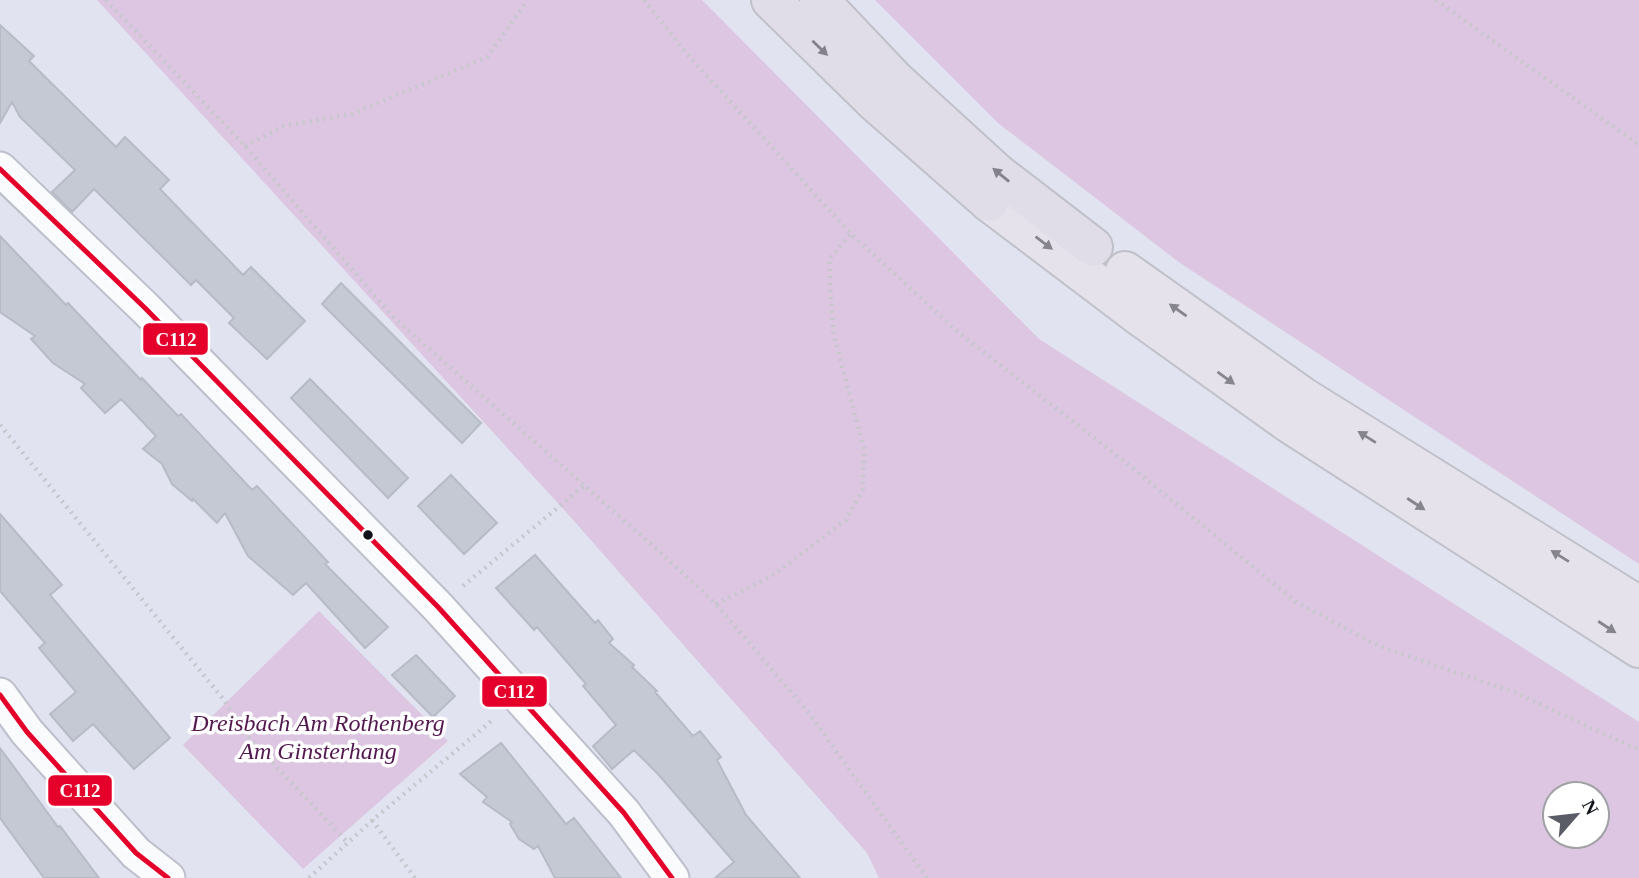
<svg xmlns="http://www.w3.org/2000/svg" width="1639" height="878" font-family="'Times New Roman',serif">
  <rect width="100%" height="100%" fill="#e1e3f1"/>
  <path fill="#ddc6e2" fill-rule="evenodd" d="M97 0H702L1039 339 1639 722V878H879L867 853 566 512ZM1555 794H1597V836H1555Z
    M875 0H1639V564L1180 263 998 123Z
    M319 611 448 741 303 869 183 745Z"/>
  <path fill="#c4c9d3" stroke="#b7bbc6" stroke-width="2" d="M0 25 34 56 29 61 116 147 125 137 169 180 160 189 243 275 251 267 305 321 267 359 229 323 234 318 196 280 191 285 94 189 72 212 52 192 75 170 20 117 12 102 0 123Z
    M0 236 66 305 68 303 141 380 142 378 178 416 181 414 252 490 257 486 328 562 325 564 388 627 365 648 306 583 293 595 248 556 225 513 217 523 193 499 192 501 172 484 162 464 143 449 156 436 121 399 105 413 81 388 85 384 53 363 31 339 35 336 0 312Z
    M341 283 481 423 462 443 322 304Z
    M310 379 408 478 388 498 291 398Z
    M451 475 497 523 464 554 418 506Z
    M0 514 62 585 50 595 170 738 134 769 93 724 73 741 50 714 76 692 39 648 45 643 0 591Z
    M535 555 595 623 598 620 613 639 609 643 634 665 632 667 657 691 655 692 693 736 700 731 721 757 717 760 746 815 800 878H715L734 862 658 774 634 750 612 769 593 746 616 725 583 686 586 684 537 627 534 630 496 588Z
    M416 655 455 696 433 717 392 675Z
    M501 743 566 824 574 818 621 878H555L538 846 534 849 519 839 510 824 512 822 483 802 487 797 460 774Z
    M0 748 58 827 60 826 99 878H44L0 818Z"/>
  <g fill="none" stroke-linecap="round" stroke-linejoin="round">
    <defs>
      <path id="minor" d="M0 169 145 308 438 607 624 813 672 878
        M0 695 27 732 136 853 168 878"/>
      <path id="trunk" d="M989 202 1141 317 1289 423 1639 648
        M1125 271 1303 397 1639 606"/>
      <path id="motorway" d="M771 0 875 102 989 202
        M819 0 895 80 998 174 1093 247"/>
    </defs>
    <use href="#minor" stroke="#bdbfca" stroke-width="37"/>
    <use href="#trunk" stroke="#c0c1c8" stroke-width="42"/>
    <use href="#motorway" stroke="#c0c1c8" stroke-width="42"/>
    <path stroke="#c6c7cc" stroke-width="4.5" stroke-dasharray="2 5" stroke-linecap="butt" d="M106 0 245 146 394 318 662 554 716 604 808 712 927 878
      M644 0 687 54 851 234 959 333 1124 461 1296 602 1379 646 1516 693 1639 750
      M1436 0 1639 145
      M245 146 283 126 352 114 487 57 528 0
      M0 425 224 700 240 728 347 842
      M463 586 584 486
      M716 604 772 576 846 520 863 489 864 449 833 332 829 259 851 234
      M372 820 415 878
      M309 878 375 818 494 719"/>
    <use href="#minor" stroke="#fafbfd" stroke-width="33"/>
    <use href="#trunk" stroke="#e5e2ec" stroke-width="38"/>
    <use href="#motorway" stroke="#e0dce8" stroke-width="38"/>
    <defs>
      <path id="bus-1" d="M0 169 145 308 438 607 624 813 672 878
        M0 695 27 732 136 853 168 878"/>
    </defs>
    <use href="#bus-1" stroke="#fff" stroke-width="10"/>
    <use href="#bus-1" stroke="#e4002b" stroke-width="5"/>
  </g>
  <defs><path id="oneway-solid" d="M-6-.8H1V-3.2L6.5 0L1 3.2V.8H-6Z" transform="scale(1.75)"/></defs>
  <g fill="#83828c">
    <use href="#oneway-solid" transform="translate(820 48) rotate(44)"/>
    <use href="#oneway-solid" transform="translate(1001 175) rotate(-141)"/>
  </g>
  <g fill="#86858e">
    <use href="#oneway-solid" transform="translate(1044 243) rotate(37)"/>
    <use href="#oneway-solid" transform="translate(1178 310) rotate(-145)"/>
    <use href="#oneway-solid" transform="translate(1226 378) rotate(36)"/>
    <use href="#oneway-solid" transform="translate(1367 437) rotate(-148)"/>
    <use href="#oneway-solid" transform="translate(1416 504) rotate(33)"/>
    <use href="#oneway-solid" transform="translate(1560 556) rotate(-148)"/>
    <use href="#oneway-solid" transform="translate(1607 627) rotate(33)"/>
  </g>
  <circle fill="#11131b" stroke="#fff" stroke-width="2.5" cx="368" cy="535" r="6"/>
  <g text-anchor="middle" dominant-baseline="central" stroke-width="7" stroke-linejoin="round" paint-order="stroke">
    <g font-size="24" font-style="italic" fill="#53184f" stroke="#fff">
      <text x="318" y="723">Dreisbach Am Rothenberg<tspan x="318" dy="28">Am Ginsterhang</tspan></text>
    </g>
  </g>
  <g stroke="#fff" stroke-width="2.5">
    <rect x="142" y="322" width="67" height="34" rx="7" fill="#e4002b"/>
    <rect x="481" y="675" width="67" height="33" rx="7" fill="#e4002b"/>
    <rect x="47" y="774" width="66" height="33" rx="7" fill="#e4002b"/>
  </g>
  <g font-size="19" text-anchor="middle" font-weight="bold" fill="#fff">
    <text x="176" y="346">C112</text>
    <text x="514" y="698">C112</text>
    <text x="80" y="797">C112</text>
  </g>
  <g transform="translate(1576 815) rotate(62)"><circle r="33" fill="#ffffff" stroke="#a0a1a4" stroke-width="2"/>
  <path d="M0-5L12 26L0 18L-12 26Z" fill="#5a5c66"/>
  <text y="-10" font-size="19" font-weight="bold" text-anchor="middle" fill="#11131b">N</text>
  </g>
</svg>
